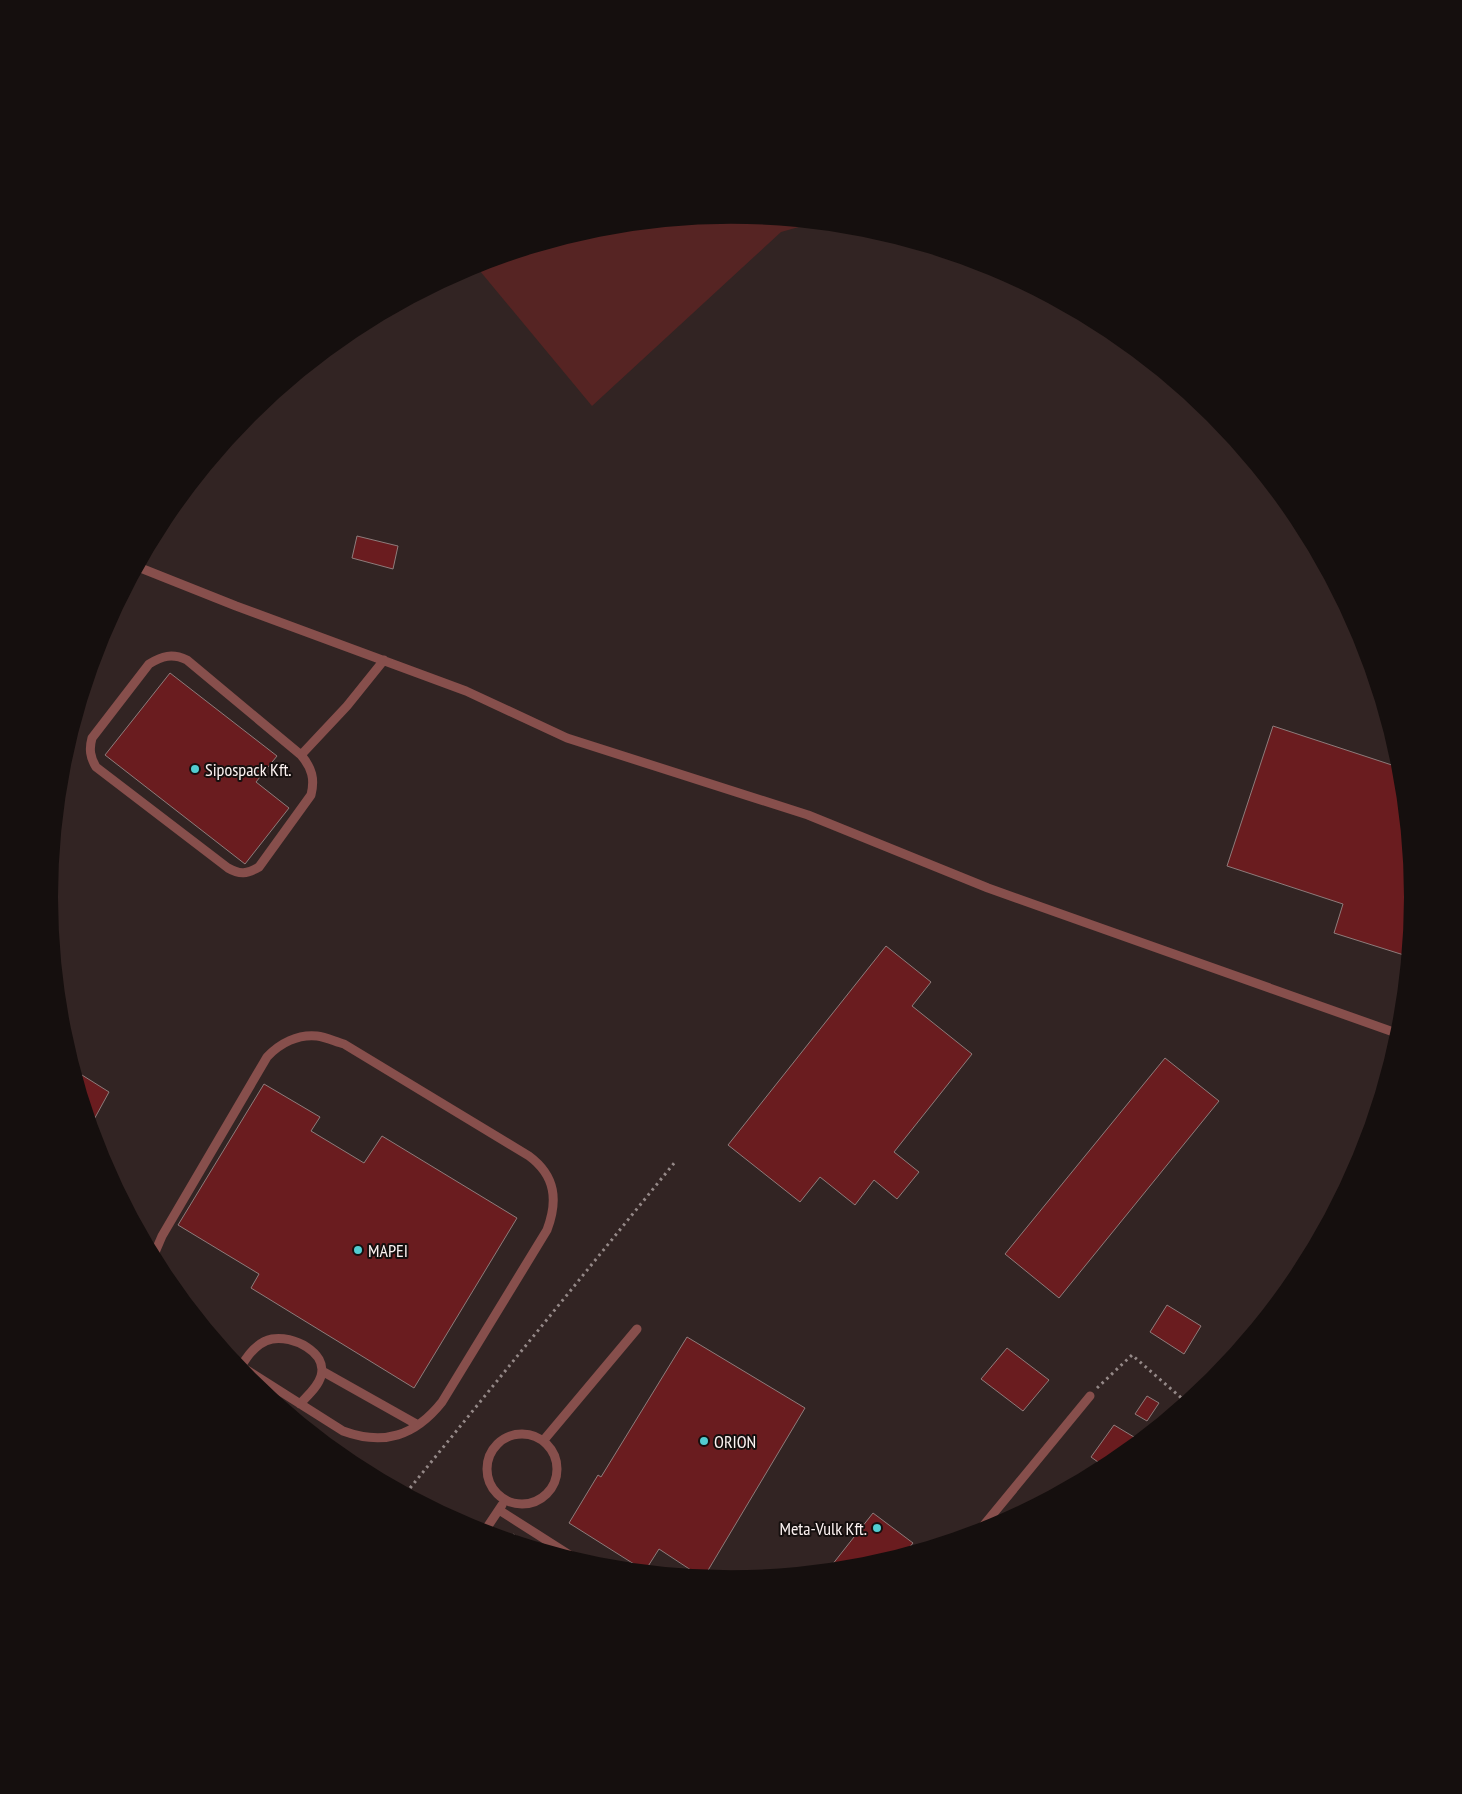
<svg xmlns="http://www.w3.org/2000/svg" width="1462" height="1794" font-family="'PT Sans Narrow',sans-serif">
  <rect width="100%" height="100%" fill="#322423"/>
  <path fill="#562423" d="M731 215 813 223 781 232 592 406 475 265 598 228Z"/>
  <path fill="#6a1c1f" stroke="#8e7c7b" d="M357 536 398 546 393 569 352 558Z
    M170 673 277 756 256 782 289 808 245 864 105 755Z
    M1273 726 1401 768 1413 897 1407 956 1334 933 1343 904 1227 866Z
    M886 946 931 982 912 1006 972 1054 894 1152 919 1172 897 1199 874 1180 855 1205 820 1177 800 1202 728 1145Z
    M1165 1058 1219 1101 1059 1298 1005 1254Z
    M74 1070 109 1092 91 1125Z
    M264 1084 320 1117 311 1131 364 1163 382 1136 517 1218 414 1388 251 1288 259 1274 178 1225Z
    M1167 1305 1201 1326 1184 1354 1150 1332Z
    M687 1337 805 1408 704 1577 700 1576 659 1549 645 1571 569 1523 598 1475 601 1477Z
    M1007 1348 1049 1380 1023 1411 981 1379Z
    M1147 1396 1159 1403 1147 1421 1135 1414Z
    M1114 1425 1139 1440 1105 1467 1091 1457Z
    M873 1513 913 1543 904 1554 864 1566 828 1570Z
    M513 1534 531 1545V1546L510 1539Z"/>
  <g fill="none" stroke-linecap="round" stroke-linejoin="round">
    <path stroke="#958988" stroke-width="3" stroke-dasharray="2.5 4" stroke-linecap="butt" d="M1097 1388 1132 1355 1186 1402
      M406 1493 675 1162"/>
    <path stroke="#874f4c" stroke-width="9" d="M138 567 236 606 466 691 567 738 808 815 988 888 1399 1034
      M301 755 187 660C172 653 162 656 149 664L92 738C89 749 90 757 96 767L228 868C240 875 247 874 259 867L311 795C315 779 312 768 301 755L347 706 384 660
      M153 1257 162 1236 267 1057C280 1043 298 1034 317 1036 326 1037 336 1042 344 1044L529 1156C556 1176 558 1201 547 1230L442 1402C415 1436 384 1446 343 1431L234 1362
      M241 1367C248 1354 258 1342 272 1339 292 1335 328 1352 321 1376 318 1387 307 1396 300 1404
      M322 1371 418 1425
      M487 1469a35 35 0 1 1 70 0a35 35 0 1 1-70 0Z
      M543 1441 637 1329
      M499 1510 579 1561
      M979 1531 1090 1396
      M484 1532 502 1505"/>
  </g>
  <g fill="#52ccd0" stroke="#150f0e" stroke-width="2">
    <circle cx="195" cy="769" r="5"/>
    <circle cx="358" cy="1250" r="5"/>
    <circle cx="704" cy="1441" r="5"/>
    <circle cx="877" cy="1528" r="5"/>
  </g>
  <g text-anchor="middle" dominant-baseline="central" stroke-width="4" stroke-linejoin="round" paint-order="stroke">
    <g font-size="18" fill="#fcf2f1" stroke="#150f0e" text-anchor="start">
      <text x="205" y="769">Sipospack Kft.</text>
      <text x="368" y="1250">MAPEI</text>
      <text x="714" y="1441">ORION</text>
      <text x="867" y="1528" text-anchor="end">Meta-Vulk Kft.</text>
    </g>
  </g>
  <path d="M0 0H1462V1794H0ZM58 897a673 673 0 1 1 1346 0a673 673 0 1 1-1346 0Z" fill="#150f0e" fill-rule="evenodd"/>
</svg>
